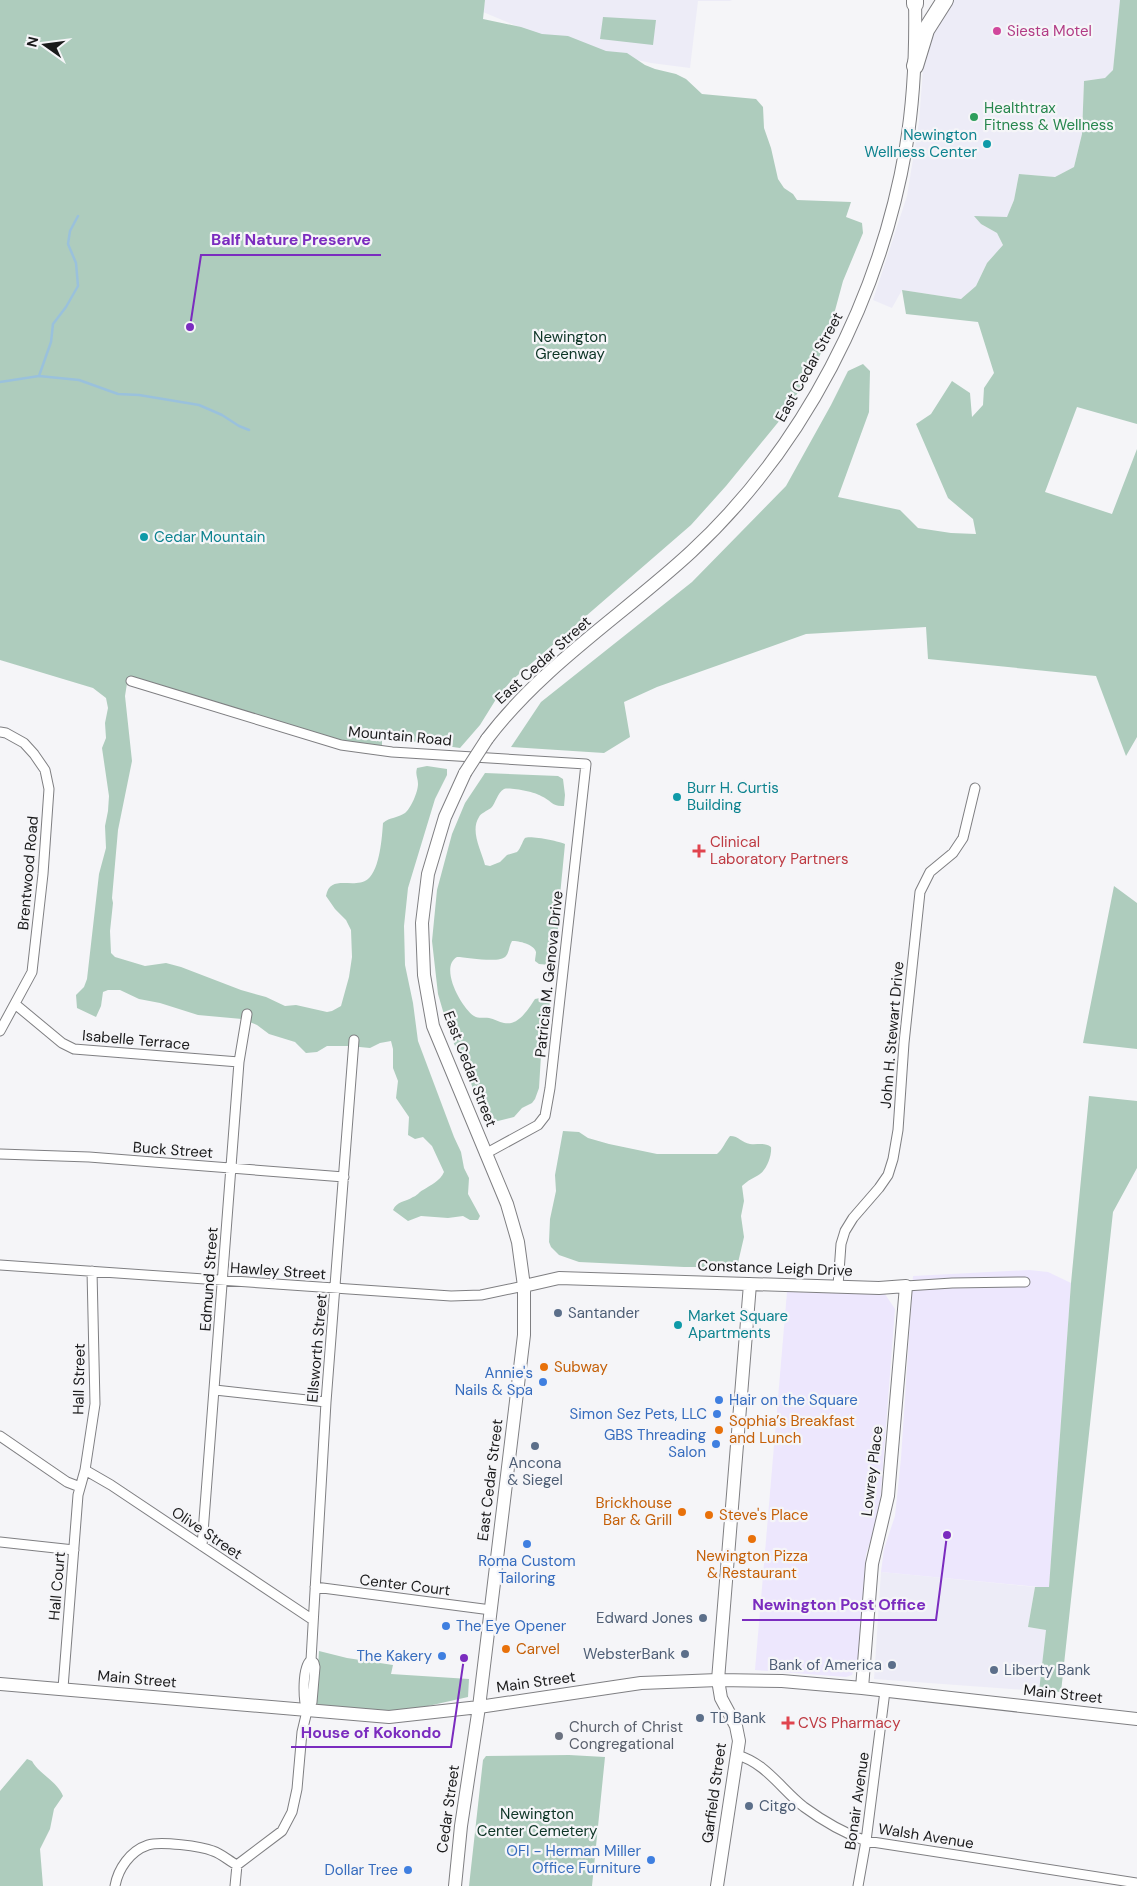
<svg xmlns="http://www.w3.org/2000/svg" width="1137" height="1886" font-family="'DM Sans',sans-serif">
  <rect width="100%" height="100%" fill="#f5f5f8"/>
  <path fill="#edecf7" d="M485 0H732L730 1H698L690 68 651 63 599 52 538 35 483 12Z
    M949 0H1120L1113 70 1105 78 1084 81 1082 134 1074 167 1055 177 1019 174 1014 200 1007 218 975 216 981 224 997 233 1003 245 987 263 976 286 961 299 902 290 892 308 873 300 907 196 919 122 925 42Z
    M881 1572 1035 1587 1028 1627 1046 1630 1039 1691 874 1679Z"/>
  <path fill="#ede7fd" d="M1029 1270 1048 1272 1071 1283 1049 1588 881 1572 884 1549 895 1516 901 1458 913 1276Z
    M787 1292 885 1294 895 1309 879 1517 866 1554 858 1658 852 1675 846 1677 755 1670Z"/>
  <path fill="#aeccbd" d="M0 0H485L483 19 521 27 542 34 568 36 606 51 627 53 645 65 655 69 676 74 686 79 702 94 756 99 763 107 764 128 771 148 778 179 784 188 793 194 797 200 851 202 846 217 862 223 863 233 843 281 827 340 814 368 780 420 726 486 691 525 511 681 498 696 480 725 460 748 382 737V747L343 743 128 677 125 696 132 761 118 830 112 898 113 903 110 931 111 953 115 957 145 966 166 963 181 967 241 990 266 997 285 1006 296 1005 327 1012 332 1011 341 1006 349 977 352 957 351 930 346 920 335 909 326 896C330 873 354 890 368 879 380 869 382 837 383 823 390 817 398 818 405 813 411 808 418 792 418 784 418 778 415 775 417 768L427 766 447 769V775L435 799 408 888 404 926 405 965 413 1003 418 1041 454 1137 461 1152 464 1168 469 1178 468 1194 480 1216 478 1220H470L463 1216 448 1218 421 1216 408 1221 393 1210C397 1201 405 1202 413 1197 417 1196 419 1192 423 1190 431 1185 440 1181 444 1172L432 1146 423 1137 415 1139 408 1135 409 1117 396 1098 398 1081 393 1068V1049L391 1041 380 1043 370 1048 349 1046H327L317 1052 306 1053 295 1042 269 1034 257 1025 242 1019 198 1015 160 1003 139 999 120 990H108L103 992 101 1006 96 1017 77 1008 76 995 84 987 87 979 99 874 106 848 105 826 108 811 109 796 102 748 106 738 105 723 108 708 106 698 93 688 0 660Z
    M1120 0H1137V424L1077 407 1045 492 1112 514 1137 449V737L1126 756 1096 676 928 659 926 627 806 634 657 687 624 702 630 737 604 753 511 747 541 702 692 582 786 486 831 405 848 371 863 364 870 371 869 412 838 497 900 510 918 528 951 533 976 534 973 519 948 498 916 424 931 414 952 381 970 393 972 417 983 405 984 388 994 373 978 322 906 314 902 290 961 299 976 286 987 263 1003 245 997 233 981 224 974 216 1007 217 1014 200 1019 174 1055 177 1074 167 1082 134 1084 81 1105 78 1113 70Z
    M603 17 656 20 653 45 600 39Z
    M485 773 558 776 563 779 565 795 564 806C552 807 551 800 541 796 535 792 510 787 504 789 497 793 496 803 491 808 487 811 481 813 479 817 470 831 481 850 485 865L490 866 500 862 507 855 517 852C521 848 522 842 525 838 529 835 559 841 565 844L558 916V939L550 965 539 964 535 961C535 958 536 955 536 952 534 944 519 941 512 941 509 946 509 953 506 956 500 964 467 957 457 957 439 967 461 1007 474 1016 479 1019 484 1017 489 1018 494 1019 499 1022 504 1023 519 1026 528 1009 535 999L545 997 550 1000 547 1033 541 1055 539 1088 535 1099 532 1103 522 1108 514 1117 498 1121 487 1120 480 1110 468 1074 450 1035 438 994 432 941 437 890 452 834 465 803Z
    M1114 886 1137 903V1049L1083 1043Z
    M1089 1096 1137 1101V1168L1113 1212 1061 1692 1039 1691 1046 1630 1028 1627 1035 1587H1049L1071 1283Z
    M563 1131 579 1132 588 1138 609 1144 657 1154H717C723 1149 725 1142 730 1136 739 1136 742 1143 750 1144 758 1145 764 1142 771 1147 772 1155 767 1169 760 1174 754 1178 748 1180 742 1186L744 1201 741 1216 744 1237 737 1267H684L579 1262 559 1255 551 1247 549 1242 550 1219 556 1191 555 1175Z
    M319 1651 347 1658 393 1665 391 1674 469 1679 468 1697 428 1706 393 1712 318 1708 316 1700Z
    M569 1755 605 1757 592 1886H469L483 1760 486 1756Z
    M27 1759 32 1761C39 1774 57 1781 63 1796L54 1809 50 1829 40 1849 43 1886H0V1791Z"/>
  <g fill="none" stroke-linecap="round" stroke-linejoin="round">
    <path stroke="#9ac1dc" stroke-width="2.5" d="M39 376 51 342 53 324 66 307 78 286 76 263 68 244 70 231 78 216
      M0 382 39 376 79 380 118 394 139 395 199 405 222 415 239 426 249 430"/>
    <defs>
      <path id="street" d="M131 681 341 745 392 752 586 764 550 1088 545 1116 538 1125 485 1154
        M0 732 6 733 24 743 34 754 45 770 49 789 43 874 32 972 0 1031
        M15 1004 62 1043 74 1049 239 1062
        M0 1154 89 1157 344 1177
        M0 1265 451 1296 481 1295 524 1286
        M838 1286 841 1244 845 1231 853 1218 879 1188 888 1175 893 1159 898 1130 904 1043 920 892 930 872 953 853 963 838 975 788
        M906 1286 952 1283 1025 1282
        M215 1390 326 1402
        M0 1436 67 1482 80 1487
        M85 1470 111 1485 313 1620
        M0 1542 74 1550
        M202 1546 239 1062 247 1014
        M315 1587 491 1610
        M63 1688 78 1495 85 1470 95 1404 92 1271
        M307 1711C303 1700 302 1667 311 1660L326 1402 354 1040
        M737 1755C766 1763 781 1789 804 1807 823 1821 844 1833 866 1841L1137 1883
        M115 1886C118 1869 130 1851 148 1845 160 1841 201 1846 213 1851 222 1854 229 1861 237 1865
        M235 1886 237 1865 282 1831 292 1812 297 1789 302 1732 307 1711 312 1702 315 1667 314 1663 311 1660
        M858 1886 866 1841 885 1691"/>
      <path id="secondary" d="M487 739C542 666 624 614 691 552 804 447 880 299 906 147 914 99 916 49 915 0
        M524 1286 559 1278 879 1288 906 1286 888 1496 872 1564 862 1688
        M0 1684 389 1717 479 1707 641 1683 718 1680 782 1681 862 1688 1137 1719
        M455 1886 461 1826 479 1707 524 1335V1286L518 1242 507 1204 433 1026 424 975 422 923 428 874 445 817 465 773
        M717 1886 739 1741 736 1726 721 1698 718 1680 750 1284"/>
      <path id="highway" d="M915 0V4
        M915 66 926 30 945 0"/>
    </defs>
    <use href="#street" stroke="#7f7f82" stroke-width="11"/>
    <use href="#secondary" stroke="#7f7f82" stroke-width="14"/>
    <use href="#highway" stroke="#7f7f82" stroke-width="18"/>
    <use href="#street" stroke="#fff" stroke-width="9"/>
    <use href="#secondary" stroke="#fff" stroke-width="12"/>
    <use href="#highway" stroke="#fff" stroke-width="16"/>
    <defs>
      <path id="secondary-bridge" d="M465 773 487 739"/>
    </defs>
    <use href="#secondary-bridge" stroke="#7f7f82" stroke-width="14" stroke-linecap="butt"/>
    <use href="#secondary-bridge" stroke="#fff" stroke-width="12"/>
  </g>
  <circle fill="#d1479c" stroke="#f5f5f8" stroke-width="2" cx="997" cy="31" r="5"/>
  <circle fill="#2e9e5b" stroke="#f5f5f8" stroke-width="2" cx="974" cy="117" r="5"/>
  <g fill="#0f9aa8" stroke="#f5f5f8" stroke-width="2">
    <circle cx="987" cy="144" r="5"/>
    <circle cx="144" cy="537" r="5"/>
    <circle cx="677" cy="797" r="5"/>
    <circle cx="678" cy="1325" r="5"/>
  </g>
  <g fill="#e0444e" stroke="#f5f5f8" stroke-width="2">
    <path d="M696.5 843.5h5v5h5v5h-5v5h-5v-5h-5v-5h5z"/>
    <path d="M785.5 1715.5h5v5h5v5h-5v5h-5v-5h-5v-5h5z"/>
  </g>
  <g fill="#5c6f8a" stroke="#f5f5f8" stroke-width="2">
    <circle cx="558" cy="1313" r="5"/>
    <circle cx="535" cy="1446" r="5"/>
    <circle cx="703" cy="1618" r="5"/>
    <circle cx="685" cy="1654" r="5"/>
    <circle cx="892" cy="1665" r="5"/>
    <circle cx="994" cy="1670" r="5"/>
    <circle cx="700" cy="1718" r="5"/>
    <circle cx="749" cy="1806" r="5"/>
  </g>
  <g fill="#e8710a" stroke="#f5f5f8" stroke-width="2">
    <circle cx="544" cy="1367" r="5"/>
    <circle cx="719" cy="1430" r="5"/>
    <circle cx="682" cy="1512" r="5"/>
    <circle cx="709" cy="1515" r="5"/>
    <circle cx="752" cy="1539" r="5"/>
    <circle cx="506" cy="1649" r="5"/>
  </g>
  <g fill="#3f7fe0" stroke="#f5f5f8" stroke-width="2">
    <circle cx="543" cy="1382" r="5"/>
    <circle cx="719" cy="1400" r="5"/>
    <circle cx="717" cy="1414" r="5"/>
    <circle cx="716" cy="1444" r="5"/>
    <circle cx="527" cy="1544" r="5"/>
    <circle cx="446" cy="1626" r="5"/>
    <circle cx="442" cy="1656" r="5"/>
    <circle cx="651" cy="1860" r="5"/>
    <circle cx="408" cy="1870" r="5"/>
  </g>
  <circle fill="#6b7280" stroke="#f5f5f8" stroke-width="2" cx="559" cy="1736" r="5"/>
  <g text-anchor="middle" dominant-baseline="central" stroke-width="4.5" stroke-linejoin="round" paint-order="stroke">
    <g font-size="15" fill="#b23c85" stroke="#f5f5f8" text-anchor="start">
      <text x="1007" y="31">Siesta Motel</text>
    </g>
    <g font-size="15" fill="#27864d" stroke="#f5f5f8" text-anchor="start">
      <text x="984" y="108">Healthtrax<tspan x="984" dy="17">Fitness &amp; Wellness</tspan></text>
    </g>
    <g font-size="15" fill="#0d838f" stroke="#f5f5f8" text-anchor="start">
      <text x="977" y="135" text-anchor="end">Newington<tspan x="977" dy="17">Wellness Center</tspan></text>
      <text x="154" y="537">Cedar Mountain</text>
      <text x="687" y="788">Burr H. Curtis<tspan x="687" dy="17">Building</tspan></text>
      <text x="688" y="1316">Market Square<tspan x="688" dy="17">Apartments</tspan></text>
    </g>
    <g font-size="15" fill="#0c3425" stroke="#f5f5f8">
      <text x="570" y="337">Newington<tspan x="570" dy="17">Greenway</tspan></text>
      <text x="537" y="1814">Newington<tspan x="537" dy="17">Center Cemetery</tspan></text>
    </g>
    <g font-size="15" fill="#1a1a1b" stroke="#f5f5f8">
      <text transform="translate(809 367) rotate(-61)">East Cedar Street</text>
      <text transform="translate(543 660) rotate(-42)">East Cedar Street</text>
      <text transform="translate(400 736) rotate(5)">Mountain Road</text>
      <text transform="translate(28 873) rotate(-85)">Brentwood Road</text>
      <text transform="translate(549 974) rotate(-84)">Patricia M. Genova Drive</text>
      <text transform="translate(892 1035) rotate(-85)">John H. Stewart Drive</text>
      <text transform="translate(136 1040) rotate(5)">Isabelle Terrace</text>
      <text transform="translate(470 1069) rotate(69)">East Cedar Street</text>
      <text transform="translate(173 1150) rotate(4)">Buck Street</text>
      <text transform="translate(775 1268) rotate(2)">Constance Leigh Drive</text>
      <text transform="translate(278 1271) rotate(4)">Hawley Street</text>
      <text transform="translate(209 1279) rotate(-86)">Edmund Street</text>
      <text transform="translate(317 1348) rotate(-85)">Ellsworth Street</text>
      <text transform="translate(79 1379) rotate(-89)">Hall Street</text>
      <text transform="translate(872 1471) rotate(-83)">Lowrey Place</text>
      <text transform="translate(490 1480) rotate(-83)">East Cedar Street</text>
      <text transform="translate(207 1533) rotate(34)">Olive Street</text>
      <text transform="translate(405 1585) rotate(7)">Center Court</text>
      <text transform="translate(57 1586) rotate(-85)">Hall Court</text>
      <text transform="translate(137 1679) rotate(5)">Main Street</text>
      <text transform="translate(536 1682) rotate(-8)">Main Street</text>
      <text transform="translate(1063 1694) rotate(6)">Main Street</text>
      <text transform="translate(714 1793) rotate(-82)">Garfield Street</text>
      <text transform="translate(857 1801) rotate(-82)">Bonair Avenue</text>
      <text transform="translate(448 1809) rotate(-82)">Cedar Street</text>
      <text transform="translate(926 1836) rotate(9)">Walsh Avenue</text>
    </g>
    <g font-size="15" fill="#be3a42" stroke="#f5f5f8" text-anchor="start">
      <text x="710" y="842">Clinical<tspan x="710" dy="17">Laboratory Partners</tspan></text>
      <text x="798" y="1723">CVS Pharmacy</text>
    </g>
    <g font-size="15" fill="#4e5e75" stroke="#f5f5f8" text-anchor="start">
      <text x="568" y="1313">Santander</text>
      <text x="535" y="1463" text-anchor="middle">Ancona<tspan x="535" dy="17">&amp; Siegel</tspan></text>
      <text x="693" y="1618" text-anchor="end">Edward Jones</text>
      <text x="675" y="1654" text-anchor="end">WebsterBank</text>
      <text x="882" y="1665" text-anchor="end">Bank of America</text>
      <text x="1004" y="1670">Liberty Bank</text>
      <text x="710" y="1718">TD Bank</text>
      <text x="759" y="1806">Citgo</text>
    </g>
    <g font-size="15" fill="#c56008" stroke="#f5f5f8" text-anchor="start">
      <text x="554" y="1367">Subway</text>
      <text x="729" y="1421">Sophia’s Breakfast<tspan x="729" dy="17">and Lunch</tspan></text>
      <text x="672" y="1503" text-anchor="end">Brickhouse<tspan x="672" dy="17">Bar &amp; Grill</tspan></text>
      <text x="719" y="1515">Steve's Place</text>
      <text x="752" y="1556" text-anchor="middle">Newington Pizza<tspan x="752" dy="17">&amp; Restaurant</tspan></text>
      <text x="516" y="1649">Carvel</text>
    </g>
    <g font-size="15" fill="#366cbe" stroke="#f5f5f8" text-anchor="end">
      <text x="533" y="1373">Annie's<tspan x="533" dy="17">Nails &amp; Spa</tspan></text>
      <text x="729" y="1400" text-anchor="start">Hair on the Square</text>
      <text x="707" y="1414">Simon Sez Pets, LLC</text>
      <text x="706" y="1435">GBS Threading<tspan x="706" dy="17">Salon</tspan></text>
      <text x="527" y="1561" text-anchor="middle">Roma Custom<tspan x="527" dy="17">Tailoring</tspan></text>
      <text x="456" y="1626" text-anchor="start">The Eye Opener</text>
      <text x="432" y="1656">The Kakery</text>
      <text x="641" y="1851">OFI - Herman Miller<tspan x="641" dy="17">Office Furniture</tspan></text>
      <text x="398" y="1870">Dollar Tree</text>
    </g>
    <g font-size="15" fill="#5b616d" stroke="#f5f5f8" text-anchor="start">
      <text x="569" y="1727">Church of Christ<tspan x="569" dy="17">Congregational</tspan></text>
    </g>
  </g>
  <path fill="none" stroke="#7b2cbf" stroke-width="2" d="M190 327L201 255H381M947 1535L936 1620H742M464 1658L451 1747H291"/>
  <g fill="#7b2cbf" stroke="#f5f5f8" stroke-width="2">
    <circle cx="190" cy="327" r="5"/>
    <circle cx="947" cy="1535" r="5"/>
    <circle cx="464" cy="1658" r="5"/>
  </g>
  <g font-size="16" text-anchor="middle" font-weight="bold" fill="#7b2cbf" stroke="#f5f5f8" stroke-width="4.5" stroke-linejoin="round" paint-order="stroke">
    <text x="291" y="245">Balf Nature Preserve</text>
    <text x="839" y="1610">Newington Post Office</text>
    <text x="371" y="1738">House of Kokondo</text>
  </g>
  <g transform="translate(45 45) rotate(284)" stroke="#f5f5f8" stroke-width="4" paint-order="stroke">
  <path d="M0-4L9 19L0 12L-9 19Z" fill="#1a1a1b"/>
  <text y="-8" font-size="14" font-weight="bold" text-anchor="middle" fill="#1a1a1b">N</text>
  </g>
</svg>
